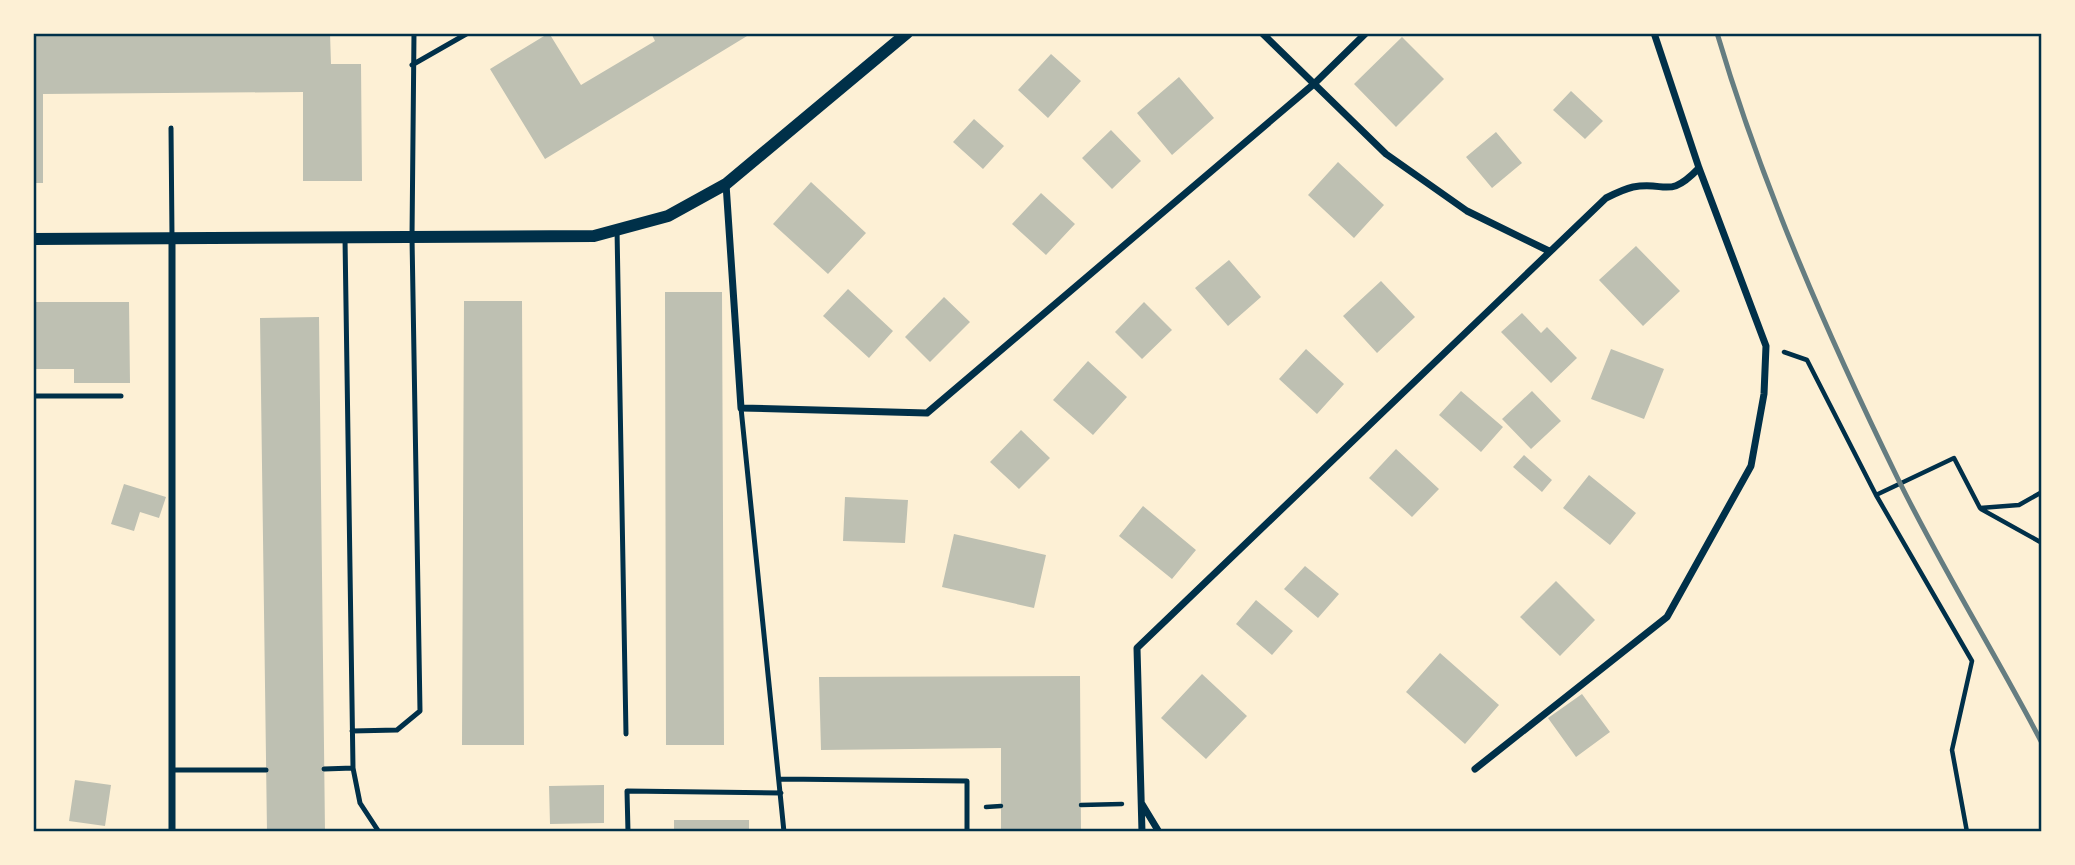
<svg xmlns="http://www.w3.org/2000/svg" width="2075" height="865" font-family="'PT Sans',sans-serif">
  <rect width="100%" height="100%" fill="#fdf0d5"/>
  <path fill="#bec0b2" d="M330 33 331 64H361L362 181H303V92L43 94V183H33V34Z
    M549 33 581 85 655 41 651 33H752L545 159 490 69Z
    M1402 37 1444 79 1396 127 1354 84Z
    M1051 54 1081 81 1048 118 1018 90Z
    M1179 77 1214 118 1172 155 1137 113Z
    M1571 91 1603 121 1585 139 1553 110Z
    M974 119 1004 146 983 169 953 142Z
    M1111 130 1141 161 1112 189 1082 158Z
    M1496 132 1522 163 1492 188 1466 157Z
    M1338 162 1384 205 1354 238 1308 195Z
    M811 182 866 233 828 274 773 224Z
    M1041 193 1075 224 1046 255 1012 224Z
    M1636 246 1680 291 1643 326 1599 280Z
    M1229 260 1261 297 1228 326 1195 288Z
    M1381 281 1415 317 1377 353 1343 316Z
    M848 289 893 331 869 358 823 316Z
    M665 292H722L724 745H666Z
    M944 297 970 322 930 362 905 337Z
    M464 301H522L524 745H462Z
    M33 302H129L130 383H74V369H33Z
    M1144 302 1172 330 1142 359 1115 332Z
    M1522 313 1541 333 1547 327 1577 358 1551 383 1501 332Z
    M319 317 325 832H267L260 318Z
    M1306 349 1344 384 1317 414 1279 379Z
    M1611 349 1664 369 1644 419 1591 399Z
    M1088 361 1127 397 1093 435 1053 400Z
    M1461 391 1503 427 1481 452 1439 415Z
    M1532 391 1561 421 1531 449 1502 419Z
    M1021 430 1050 458 1019 489 990 462Z
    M1396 449 1439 489 1412 517 1369 478Z
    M1524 455 1552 480 1542 492 1513 467Z
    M1589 475 1636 513 1610 545 1563 508Z
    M124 484 166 497 159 518 140 512 134 531 111 524Z
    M845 497 908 500 905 543 843 541Z
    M1143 506 1196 550 1172 579 1119 536Z
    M954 534 1046 555 1034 608 942 587Z
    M1305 566 1339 594 1318 618 1284 589Z
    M1556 581 1595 620 1560 656 1520 617Z
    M1256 600 1293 631 1272 655 1236 624Z
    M1440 653 1499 705 1465 744 1406 692Z
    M1202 674 1247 716 1206 759 1161 718Z
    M1080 676 1081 832H1001V748L821 750 819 677Z
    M1582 694 1610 732 1576 757 1548 718Z
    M75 780 111 785 105 826 69 821Z
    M604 785V823L550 824 549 786Z
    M674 820H749V832H674Z"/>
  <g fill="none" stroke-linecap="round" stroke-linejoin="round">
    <path stroke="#003049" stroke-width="4.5" d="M1784 352 1807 360 1876 495 1954 458 1980 508 2019 505 2042 492
      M1876 495 1972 661 1952 750 1967 832
      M1981 509 2042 543
      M1081 805 1122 804
      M986 807 1001 806"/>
    <path stroke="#003049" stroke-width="5" d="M412 65 468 33
      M171 128 172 237
      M617 229 626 734
      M345 238 353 768 360 803 379 832
      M33 396H121
      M741 408 784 832
      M352 731 397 730 420 711 412 237 414 33
      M324 769 353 768
      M172 770H266
      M780 779 967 781V832
      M628 832 627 791 781 793"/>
    <path stroke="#003049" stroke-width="7" d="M1262 33 1386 154 1467 211 1549 251
      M726 184 741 408 927 413 1315 83 1366 33
      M1475 769 1667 617 1751 466 1764 394 1766 346 1699 168 1654 33
      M1142 804 1159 832
      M172 832V238
      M1142 832 1137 648 1606 198C1614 194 1624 189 1633 187 1667 181 1668 200 1699 168"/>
    <path stroke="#003049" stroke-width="12" d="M33 239 594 236 668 216 726 184 907 33"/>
    <path stroke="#657d81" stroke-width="5" d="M1717 33C1763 188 1828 336 1899 481 1943 570 1996 655 2042 743"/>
  </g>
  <rect width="2075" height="865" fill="none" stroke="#fdf0d5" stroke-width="70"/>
  <rect x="35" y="35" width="2005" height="795" fill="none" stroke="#003049" stroke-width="2.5"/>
</svg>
